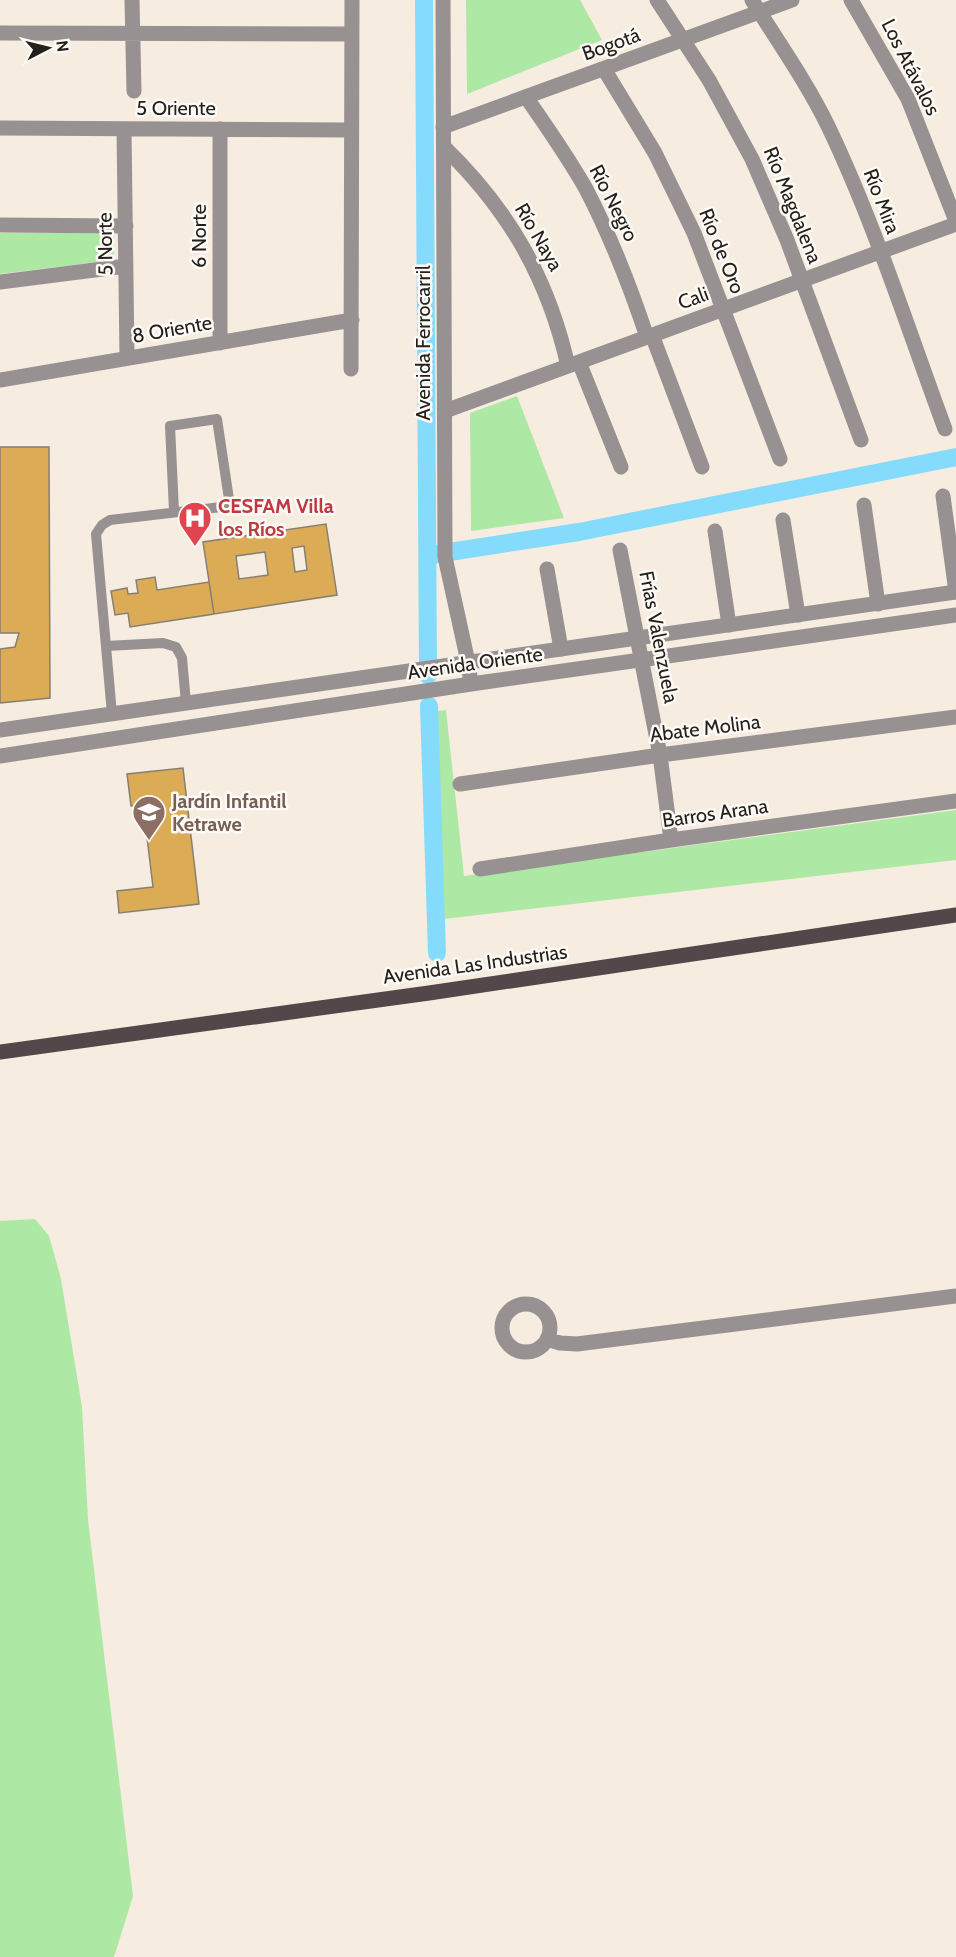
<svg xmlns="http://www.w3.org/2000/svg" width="956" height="1957" font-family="Cabin,sans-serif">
  <rect width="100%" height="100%" fill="#f6ece0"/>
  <path fill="#ade8a4" d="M466 0H580L602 40 467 94Z
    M0 233H114V260L0 274Z
    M517 396 564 518 471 531 470 413Z
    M446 710 464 876 956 810V860L435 920 429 712Z
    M35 1219 49 1236 61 1279 82 1407 88 1520 133 1896 114 1957H0V1221Z"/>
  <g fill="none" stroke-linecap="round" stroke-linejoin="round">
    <path stroke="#85dbfb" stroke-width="18" d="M424 0 428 675
      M430 555 579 532 956 457
      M429 706 437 953"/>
  </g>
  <path fill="#dbab55" stroke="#867f74" stroke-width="1.5" fill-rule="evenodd" d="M0 447H49L50 698 0 703V649L15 647 19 633H0Z
    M326 524 337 595 214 614 203 542ZM304 546 307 570 295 572 292 548ZM265 552 268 575 239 579 236 556Z
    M155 577 157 590 209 582 214 614 130 627 128 613 115 615 111 591 127 588 128 594 138 593 136 580Z
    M183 768 199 904 119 913 117 891 153 887 145 821 155 820 153 803 131 806 127 774Z"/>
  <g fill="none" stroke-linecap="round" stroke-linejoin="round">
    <path stroke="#989192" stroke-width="10" d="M106 646 163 643 176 647 182 658 186 703
      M112 714 96 534 102 525 110 520 230 506 217 419 170 426 174 511"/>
    <path stroke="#989192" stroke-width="15" d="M132 0 134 91
      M657 0 709 80 752 159 787 240 861 440
      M752 0C778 42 806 81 828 126 874 222 908 329 945 429
      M851 0 908 99 956 221
      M0 33 352 34
      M604 69 655 153 694 233 780 459
      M526 97C547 127 568 157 586 189 611 237 630 286 647 337
      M0 128 351 130
      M124 129 127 358
      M444 147C509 210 548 278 568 366
      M0 225 126 226
      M0 282 126 266
      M652 335 702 467
      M220 343V129
      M579 362 621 467
      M351 369 352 0
      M0 380 352 320
      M445 411 956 224
      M943 496 956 592
      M864 505 878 604
      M783 520 798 615
      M715 531 729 625
      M620 550 660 755 671 840
      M547 569 561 649
      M460 784 660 755 956 717
      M480 869 671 840 956 801
      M502 1328a24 24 0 1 1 48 0a24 24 0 1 1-48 0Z
      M547 1339 560 1343 577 1344 956 1296"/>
    <path stroke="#989192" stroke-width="15" d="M443 0 445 557 468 662 471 684
      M443 127 792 0
      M0 730 956 592
      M0 756 471 684 956 615"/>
    <path stroke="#534749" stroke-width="15" d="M0 1052 429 993 956 915"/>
  </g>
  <defs>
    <symbol id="hospital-pin" viewBox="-11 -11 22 30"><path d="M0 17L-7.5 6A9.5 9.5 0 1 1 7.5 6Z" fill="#e0444e" stroke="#fefaf6"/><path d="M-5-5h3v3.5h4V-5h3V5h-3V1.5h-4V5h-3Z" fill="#fff"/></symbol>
    <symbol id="school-pin" viewBox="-11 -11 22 30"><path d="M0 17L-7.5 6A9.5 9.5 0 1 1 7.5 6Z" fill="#8d6e63" stroke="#fefaf6"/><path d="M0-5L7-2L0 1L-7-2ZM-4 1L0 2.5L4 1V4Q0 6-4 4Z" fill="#fff"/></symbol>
  </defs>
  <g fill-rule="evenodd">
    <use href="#hospital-pin" x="176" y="499" width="38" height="52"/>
    <use href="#school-pin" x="130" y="793" width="38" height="52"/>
  </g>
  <g text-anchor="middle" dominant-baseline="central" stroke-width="5" stroke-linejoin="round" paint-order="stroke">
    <g font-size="20" fill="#24211c" stroke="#fefaf6">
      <text transform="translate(611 44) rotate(-20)">Bogotá</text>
      <text transform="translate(911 67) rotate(63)">Los Atávalos</text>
      <text x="176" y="108">5 Oriente</text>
      <text transform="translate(882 201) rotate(69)">Río Mira</text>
      <text transform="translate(614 203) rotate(63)">Río Negro</text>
      <text transform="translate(793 205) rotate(68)">Río Magdalena</text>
      <text transform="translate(199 236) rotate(-90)">6 Norte</text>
      <text transform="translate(539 237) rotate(60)">Río Naya</text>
      <text transform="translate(105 244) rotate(-91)">5 Norte</text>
      <text transform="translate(722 251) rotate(68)">Río de Oro</text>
      <text transform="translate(693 298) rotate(-20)">Cali</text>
      <text transform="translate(172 329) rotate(-10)">8 Oriente</text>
      <text transform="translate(423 343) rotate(-90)">Avenida Ferrocarril</text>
      <text transform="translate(659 637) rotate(79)">Frías Valenzuela</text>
      <text transform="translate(475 663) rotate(-8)">Avenida Oriente</text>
      <text transform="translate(705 728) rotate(-7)">Abate Molina</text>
      <text transform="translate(715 813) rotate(-8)">Barros Arana</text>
      <text transform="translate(475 964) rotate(-8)">Avenida Las Industrias</text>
    </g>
    <g font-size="20" font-weight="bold" fill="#be3a42" stroke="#fefaf6" text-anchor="start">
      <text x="218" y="506">CESFAM Villa<tspan x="218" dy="23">los Ríos</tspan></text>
    </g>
    <g font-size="20" font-weight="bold" fill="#785e54" stroke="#fefaf6" text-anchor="start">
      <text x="172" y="801">Jardín Infantil<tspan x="172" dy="23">Ketrawe</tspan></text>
    </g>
  </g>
  <g transform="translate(48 48) rotate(83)" stroke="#fefaf6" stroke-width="4.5" paint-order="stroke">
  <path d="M0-4.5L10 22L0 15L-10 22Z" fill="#24211c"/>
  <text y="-9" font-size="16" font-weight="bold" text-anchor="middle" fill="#24211c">N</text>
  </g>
</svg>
